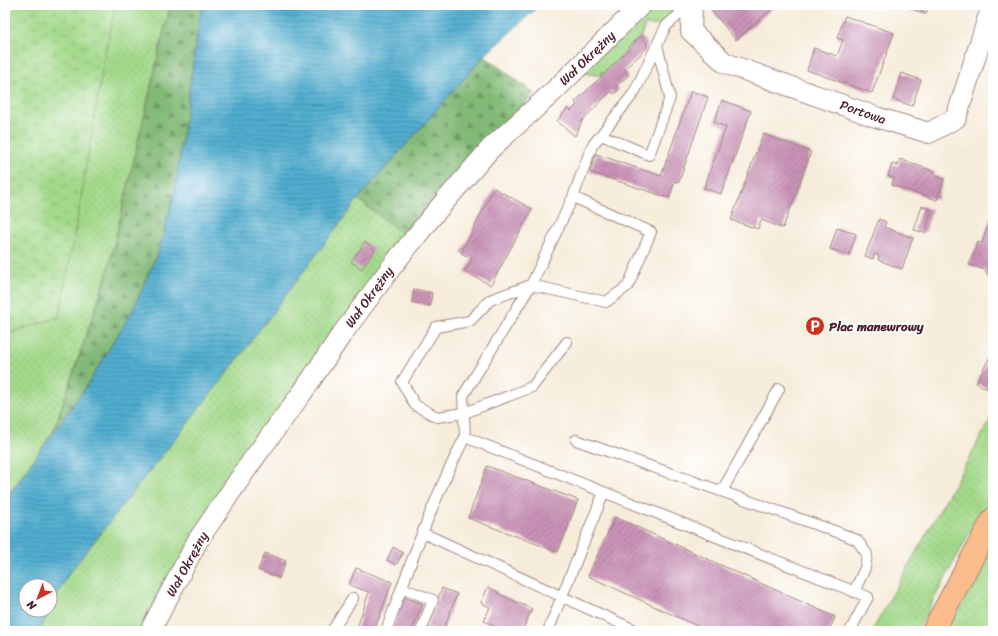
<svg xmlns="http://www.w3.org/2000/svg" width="998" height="636" font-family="Sriracha,sans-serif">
  <defs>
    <pattern id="grass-dots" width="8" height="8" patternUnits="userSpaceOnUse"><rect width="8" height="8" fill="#a3d98a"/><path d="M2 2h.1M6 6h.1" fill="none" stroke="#8eba77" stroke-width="1.8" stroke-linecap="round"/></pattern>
    <pattern id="forest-firs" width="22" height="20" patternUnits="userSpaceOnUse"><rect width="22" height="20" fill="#82b976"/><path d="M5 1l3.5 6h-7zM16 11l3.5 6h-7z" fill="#6c9661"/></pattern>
    <pattern id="wetland-marsh" width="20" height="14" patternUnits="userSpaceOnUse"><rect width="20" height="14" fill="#a3d98a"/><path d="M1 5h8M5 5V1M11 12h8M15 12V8" fill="none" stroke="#8eba77"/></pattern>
    <pattern id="water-rules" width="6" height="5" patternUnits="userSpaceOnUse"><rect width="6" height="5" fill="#51aed0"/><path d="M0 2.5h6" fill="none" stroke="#458da9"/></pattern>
    <pattern id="building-hatch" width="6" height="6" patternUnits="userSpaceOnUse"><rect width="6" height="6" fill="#c993b7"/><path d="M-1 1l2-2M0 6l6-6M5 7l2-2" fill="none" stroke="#a57795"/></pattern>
  </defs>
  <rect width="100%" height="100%" fill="#fff"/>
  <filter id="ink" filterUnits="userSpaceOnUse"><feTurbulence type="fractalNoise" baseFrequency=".025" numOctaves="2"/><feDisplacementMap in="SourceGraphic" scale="8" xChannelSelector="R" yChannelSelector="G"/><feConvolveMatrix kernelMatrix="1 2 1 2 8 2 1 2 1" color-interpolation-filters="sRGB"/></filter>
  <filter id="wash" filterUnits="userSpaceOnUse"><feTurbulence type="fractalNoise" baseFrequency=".012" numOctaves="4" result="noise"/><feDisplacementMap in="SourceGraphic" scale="16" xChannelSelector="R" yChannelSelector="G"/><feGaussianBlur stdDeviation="0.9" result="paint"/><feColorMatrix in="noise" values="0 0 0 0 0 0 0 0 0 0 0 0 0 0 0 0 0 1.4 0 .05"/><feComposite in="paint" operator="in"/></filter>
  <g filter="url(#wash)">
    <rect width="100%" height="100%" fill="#f6ecda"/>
    <path fill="url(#grass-dots)" stroke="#767c5a" d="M5 5H197L193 23 53 432 5 499 6 321 5 294 7 292V271H5Z
      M647 5H690L666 26 645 25 641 36 629 47 630 48 603 75 602 74 601 75 602 76 578 72Z
      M358 199 408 238 143 631H39L69 573 231 368Z
      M993 415V495L971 530 917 631H872Z
      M993 540V631H945Z"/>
    <path fill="url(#forest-firs)" stroke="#666c50" d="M170 5H204L200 16 175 189 160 248 133 310 88 384 53 432 106 278Z
      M484 56 534 93 408 238 358 199Z"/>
    <path fill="url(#wetland-marsh)" stroke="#767c5a" d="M5 5H116L105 53 80 204 59 317 5 334 6 321 5 294 7 292V271H5Z"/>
    <path fill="url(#water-rules)" stroke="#4e667e" d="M204 5H540L484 56 358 199 231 368 69 573 50 609V586H26V610H50L39 631H5V500L88 384 133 310 160 248 175 189 200 16Z"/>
    <g id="blocks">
      <path fill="url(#building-hatch)" d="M719 5H777L736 40 712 11Z
        M900 5H929L926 14Z
        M845 16 894 33 872 93 807 70 814 48 837 56 843 40 837 38Z
        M641 36 647 43V48L624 70 629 75 616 86 619 89 614 94 611 91 582 121 575 136 557 121 568 108 571 111 577 105 575 102 602 76 600 75 602 73 603 75 630 48 629 47Z
        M902 73 921 80 912 106 893 99Z
        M691 91 708 97 679 182 675 181 669 198 590 172 596 154 661 176Z
        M722 100 751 111 721 194 704 188 726 127 714 122Z
        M763 134 811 152 783 228 761 220 758 229 731 220Z
        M900 159 935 172 934 175 944 179 937 200 892 185 894 178 888 176 892 164 898 166Z
        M494 188 532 209 491 285 465 272 472 259 461 253Z
        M922 206 932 210 925 233 914 230Z
        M993 210V278L988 276 985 270 969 265 978 242 982 243Z
        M879 219 886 222 884 227 913 238 902 269 878 260 879 256 875 254 873 259 865 256Z
        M837 228 856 234 849 255 830 249Z
        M365 242 375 249 362 269 351 262Z
        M414 289 432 293 430 306 412 302Z
        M993 351V385L990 390 976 383Z
        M487 466 578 500 558 552 468 518Z
        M615 517 835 617 829 631H708L588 576Z
        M393 547 403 553 396 565 387 560Z
        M265 553 286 561 279 578 258 570Z
        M356 568 392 582 374 631H356L369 592 349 585Z
        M488 587 498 592 497 593 532 609 522 631H505L484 621 490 607 481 603Z
        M442 588 457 594 443 631H436L427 627Z
        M404 597 423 604 412 631H399L392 629Z"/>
    </g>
  </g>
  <g filter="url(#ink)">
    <use href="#blocks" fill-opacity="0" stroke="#a08682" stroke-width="1"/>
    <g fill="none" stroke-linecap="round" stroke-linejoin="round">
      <defs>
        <path id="service" d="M601 135 649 155 670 98 657 45
          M567 342 532 387 464 413 437 417 415 405 402 382 436 327 470 321 490 300 531 285 606 302 628 286 651 232 573 197 592 146 634 93 666 26 690 5
          M465 437 463 396 531 285 573 197
          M576 440 840 533 857 540 867 554 865 568 854 592
          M722 491 779 389
          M423 533 637 631
          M402 588 433 600 421 631
          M332 631 353 598
          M386 631C410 565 433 499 465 437L868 597 850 631
          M548 631 604 492"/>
        <path id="minor" d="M692 5 691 31 725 63 876 117 929 133 956 118 992 5
          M150 631 198 540 254 458 302 393 342 334 393 265 434 214 490 149 554 91 641 5"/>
        <path id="primary" d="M933 631 993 519"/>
      </defs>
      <use href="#service" stroke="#a08682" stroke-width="12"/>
      <use href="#minor" stroke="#a08682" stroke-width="22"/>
      <use href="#primary" stroke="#a08682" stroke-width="24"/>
      <use href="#service" stroke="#fff" stroke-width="10"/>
      <use href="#minor" stroke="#fff" stroke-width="20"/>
      <use href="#primary" stroke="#f9bc8a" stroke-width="22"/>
    </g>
  </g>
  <defs>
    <symbol id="parking-disc" viewBox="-11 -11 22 22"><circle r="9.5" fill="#c8321e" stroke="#fff"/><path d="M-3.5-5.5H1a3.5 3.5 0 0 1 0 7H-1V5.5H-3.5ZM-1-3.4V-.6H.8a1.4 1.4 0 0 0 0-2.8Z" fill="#fff"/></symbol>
  </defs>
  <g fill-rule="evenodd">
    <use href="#parking-disc" x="804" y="315" width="22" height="22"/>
  </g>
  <g text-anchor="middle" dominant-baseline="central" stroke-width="4" stroke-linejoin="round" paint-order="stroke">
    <g font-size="13" fill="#4a1f2b" stroke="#fff">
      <text transform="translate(587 58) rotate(-44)">Wał Okrężny</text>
      <text transform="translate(863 112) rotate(19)">Portowa</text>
      <text transform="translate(369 297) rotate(-54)">Wał Okrężny</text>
      <text transform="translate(187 564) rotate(-61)">Wał Okrężny</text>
    </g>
    <g font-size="13" font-weight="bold" fill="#4a1f2b" stroke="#fff" text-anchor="start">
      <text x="829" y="326">Plac manewrowy</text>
    </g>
  </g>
  <rect width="998" height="636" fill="none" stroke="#fff" stroke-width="20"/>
  <g transform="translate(38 598) rotate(222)"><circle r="19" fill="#ffffff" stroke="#b7a5aa"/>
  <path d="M0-3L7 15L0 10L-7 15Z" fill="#c8321e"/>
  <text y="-6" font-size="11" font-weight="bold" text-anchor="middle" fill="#4a1f2b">N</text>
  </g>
</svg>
